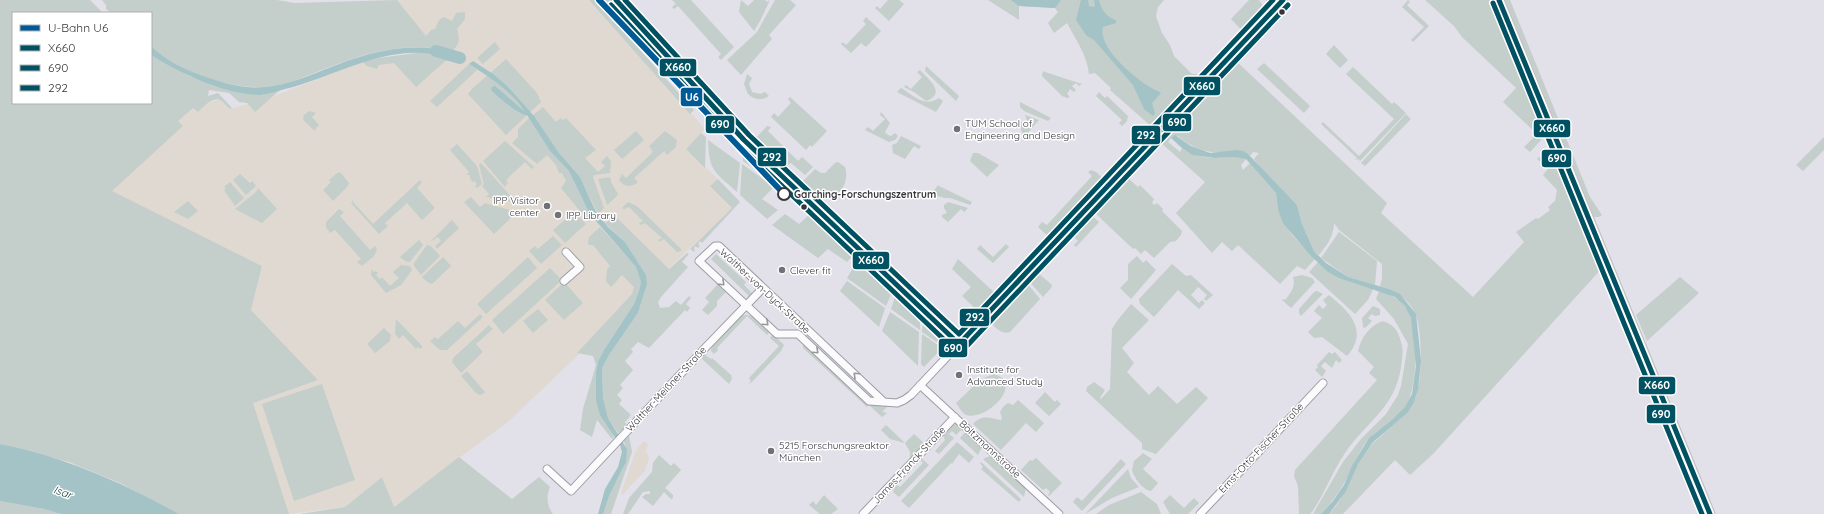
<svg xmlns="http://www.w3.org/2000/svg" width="1824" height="514" font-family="Quicksand,sans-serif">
  <rect width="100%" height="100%" fill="#e2e0e9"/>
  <path fill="#e0d9d2" d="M397 0H589L705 129 686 149 718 179 711 186 732 208 509 421 393 507 382 477 345 507 289 514 253 403 318 380 251 310 262 266 111 191 182 126 178 121 194 107 198 112 208 103 217 100H220L230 109 266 99 363 62 442 56Z
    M644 441 648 444 646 451 649 457 648 462 644 472 623 494 621 493 636 450Z"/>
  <path fill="#c4ceca" d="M0 0H90L103 13H13V103H151V54L189 76 262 95 280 90 255 112 247 103 239 102 229 93 209 90 208 96 218 93 232 108 230 109C227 107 224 102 220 100 212 96 203 108 198 112L193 108 178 121 183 126 112 191 262 266 251 310 318 380 253 403 289 514H179L120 483 69 462 0 444Z
    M102 0H277L295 3 397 0 426 36 431 30 435 29 439 20 444 17 452 21 456 13 465 12V19L457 29C460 40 460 44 451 52 410 40 365 53 327 68 306 76 285 86 263 87 244 88 224 83 206 78 187 72 165 60 151 46V13H112L106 9V5Z
    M589 0H595L694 110 690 114Z
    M600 0H610L649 42 655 55 694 99 695 106Z
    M672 0H691L734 47 721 60 718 57 721 54 678 6 674 9 672 7 676 4Z
    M741 0 748 6 754 0H765L767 2 770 0 760 21 754 31 739 12Z
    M775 0H790L796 5 769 35 772 39 741 75 727 60 757 32Z
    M888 0H899L904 4 889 21 875 8 877 6 880 9Z
    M988 0H1164L1158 7 1156 16 1162 33 1170 45 1174 56 1192 74H1199L1225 47 1229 49 1156 126 1152 127 1110 90 1111 88 1095 73 1089 74C1087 55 1076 40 1067 23L1054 33 1048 23 1058 12 1055 8 1019 6V20Z
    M1249 0H1259L1266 11 1245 34 1231 19Z
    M1408 0 1410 2 1407 5 1429 26 1413 42 1411 40 1424 27 1402 7Z
    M1425 0H1494L1525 75 1545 131 1542 139 1530 152 1524 147 1537 134 1503 102 1516 88 1462 37 1454 26Z
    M1505 0H1510L1590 197 1602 215 1599 217H1594Z
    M866 17 881 31 866 47 861 43 851 53 841 44 843 42 846 45 866 24 863 21Z
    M495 42 500 49 483 64 477 58Z
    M1334 45 1348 60 1340 68 1326 54Z
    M424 52 449 58 416 87 394 63 379 65 377 69 367 66 362 61 371 59Z
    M506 59 537 93 541 102 506 135 468 94 472 89Z
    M1235 60 1387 203 1381 213 1473 297 1524 242 1516 232 1536 218 1538 219 1550 210 1548 207 1555 201 1557 190 1543 175 1548 169 1537 159C1544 152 1548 150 1556 155L1604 266 1433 454 1410 475 1395 460 1343 514H1329C1346 497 1351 473 1364 453 1371 443 1381 437 1390 428 1398 421 1407 412 1413 403 1423 389 1423 329 1415 313 1408 298 1395 291 1380 286L1382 279V264L1339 230 1334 223C1334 236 1327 245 1319 255L1314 251 1302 224 1297 205 1262 170 1254 159 1259 153 1253 152 1250 156 1248 154C1216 151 1204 157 1178 136L1172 137 1168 142 1180 152 1182 148C1192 154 1203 158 1215 158 1225 158 1235 155 1246 159L1241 165 1243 170 1250 163 1276 193 1278 210 1292 235 1315 259 1305 270 1297 266 1280 284 1238 245 1232 251 1222 242 1212 253 1176 213 1205 182 1159 141 1195 100Z
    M1264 63 1310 106 1304 113 1257 69Z
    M469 64 477 70 437 107 430 101Z
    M926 66 959 96 956 101 925 71Z
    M1353 67 1392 104 1394 102 1406 113 1360 161 1358 159 1355 160 1357 158 1321 124 1323 122 1359 156 1394 119 1346 74Z
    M920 70C929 80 947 93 926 101L914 92 904 87 906 85 911 89 922 77 917 72Z
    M1043 71 1045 72 1082 84 1079 86 1076 83 1072 86 1076 90 1074 92 1070 89 1067 94 1070 97 1067 98 1062 96 1042 76Z
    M747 74 752 78 749 84 752 92 760 94 765 92 769 96C761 101 755 100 748 94L744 84Z
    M901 88C913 95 924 108 939 98L943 101 936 112 897 92Z
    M1099 92 1105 98 1107 96 1128 116 1127 121 1122 126 1119 123 1122 120 1096 96Z
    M790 97 827 131 812 147 810 145 806 150 771 117 774 113 778 117 791 103 788 99Z
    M1020 102 1051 118 1048 121 1024 111 1020 107Z
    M543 107 556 122 561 118 563 120 566 118 596 150 585 158 598 172 605 166 601 162 607 156 611 161 610 173 594 175 593 177 604 208 598 214 580 177 559 153 533 115Z
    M309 111 316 113 312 117 319 125 315 129 316 130 315 131 303 120 304 115Z
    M881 112 890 123 885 132 888 135 891 136 895 133 898 136 895 140 889 142 865 130 868 127 873 131 885 119 880 115Z
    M1406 114 1411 119 1365 166 1361 163Z
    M1025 115 1039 120 1024 137 1018 121 1026 124 1027 121Z
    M529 118 550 151 569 171 594 218 589 222 561 188 566 181 562 173H559L556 165 547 155 537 164 512 143 518 137V129Z
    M767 126 771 127 768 131 798 161 802 157 813 167 805 175 791 163 787 165 791 169 790 170 756 138Z
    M636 131 644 140 622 159 614 150Z
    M665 131 677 140 676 147 667 155 664 151 634 178 638 182C631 188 624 187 619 180L622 174 626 178 653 152 649 146Z
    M701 133 706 137 705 168 686 149Z
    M901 136 921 146 919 149 914 146 905 159 893 153 892 145 897 143Z
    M1824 137V150L1803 171 1796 165Z
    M708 140 740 163 737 192C715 172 709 172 708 140Z
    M505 141 534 167 532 169 525 162 506 180 508 183 505 187 483 161Z
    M457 144 477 166 482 184 477 188 475 186 477 184 474 181 472 182 469 175H466L469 172 450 150Z
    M744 150 769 173 766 177 743 161Z
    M973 153H978L999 165 987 177 970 161Z
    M838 162 845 167C850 184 838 201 820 199L802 182 815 169 821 173H825L835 163Z
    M481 163 517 203 486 197 489 194 482 186 484 184 479 165Z
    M742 164 774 187 762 199 778 210 767 219 740 195Z
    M1091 170 1096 172 1105 180 1050 238 1038 227 1042 222 1047 225 1092 176 1088 172Z
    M340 172 349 183 347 187 333 201 323 190 331 182 329 180 336 174Z
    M240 174 250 183 252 181 256 186 246 195 233 180Z
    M1128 174 1129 175 1128 178 1138 187 1140 185 1154 199 1152 203 1155 205 1157 203 1163 209 1162 211 1182 231 1181 235 1176 241 1170 242 1154 258 1145 250 1141 254 1135 248 1133 249 1093 211Z
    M610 177 612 184 618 194 615 198 607 205 598 179Z
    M718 179 740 202 702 243 700 241 698 244 700 246 698 248 695 246 694 249 695 250 694 252 690 249 732 208 710 186Z
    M420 180 422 182 417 188 435 208 422 220 407 203 385 223 388 226 379 234 351 203 358 194 352 201 373 224Z
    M230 182 244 198 235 206 224 190 226 189 224 187Z
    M938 185 939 186 972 202 970 205 950 198H945L937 196 933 198 930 196Z
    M258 188 277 209 262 223 235 209 256 192Z
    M471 197 480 207 485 203 517 212 494 234 464 202Z
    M188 201 198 211 188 219 174 212Z
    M628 202 637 206 681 249V251L672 254 677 252 664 239 659 242 658 240 662 238 645 223 641 225 639 223 643 221 629 207 624 209 622 208Z
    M948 202 968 208 964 212 961 209 948 222 942 217V215L947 213 944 208V205Z
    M339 209 344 212 340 216 370 250 375 246 377 250 374 256 362 266 357 262 361 259 335 230 330 233 326 227V222Z
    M574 212 586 224 565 243 553 230Z
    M785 214 799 224 810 214 817 219 854 254 847 262 828 249 818 258 772 225Z
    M1090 214 1099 222 1076 247 1074 245 1078 241 1073 236 1069 241 1067 239Z
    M615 216 669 269 687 253 689 254 682 262 688 267 661 297 658 302 660 308 669 307 676 301 681 305 689 296 691 298 686 304 690 308 687 312 685 310 649 348 638 342 631 349 633 352 625 361 633 370 620 385 623 388 617 395 622 400 619 404 631 415 625 422 627 426 618 433 608 418 603 398 602 368 609 355 638 313 647 284 646 275 625 242 605 223Z
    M452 220 459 228 437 249 435 246 441 241 438 237 430 242Z
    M600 227 636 267 641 282 639 291 634 304 604 350 598 361 596 372V400L614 437 612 439 597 420 592 437 580 430 583 409 596 365 593 356 577 353 632 294 634 287 622 275 611 287 606 281 607 269 610 266 593 245H589L588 243 589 237Z
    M1339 232 1377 261 1375 285 1348 277 1321 258Z
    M553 236 562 245 541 264 529 251 535 246 538 249Z
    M419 240 423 245 410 262 405 261 400 257Z
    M1006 244 1009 247 993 263 977 249 980 245 993 257Z
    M427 245 431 246 440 256 421 275 414 266V263Z
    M716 254 746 282 744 285 752 293 749 296 711 259Z
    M1137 256 1143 263 1146 260 1156 270 1131 299 1120 288 1128 280V264Z
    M443 257 451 266 432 284 427 282 422 277Z
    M528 257 537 268 486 314 477 304Z
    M859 258 893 290 886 306 847 278Z
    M958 259 996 294 979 312 962 296 971 287 952 269Z
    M1318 262C1335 278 1351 282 1373 289L1368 300 1355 314 1309 272Z
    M1172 264 1186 276 1191 275 1213 295 1206 301 1204 299 1207 295 1198 287 1191 295 1199 303 1202 300 1205 303 1199 309 1178 290 1154 317 1140 304 1139 299Z
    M401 265 410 266 412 270 401 285 386 293 371 275 372 269 374 272 376 271 378 273 376 275 380 279 382 277 390 286 399 278 393 272Z
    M550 268 562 280 503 334 492 320Z
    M1034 271 1037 272 1052 285 1051 288 1043 297 1027 279Z
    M1302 275 1312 278 1315 282 1291 308 1282 300 1283 299 1285 300C1291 293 1296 286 1293 277Z
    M1680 277 1699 293 1647 341 1636 315Z
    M847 281 885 308 879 327 840 291Z
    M564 282 583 303 564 320 545 300Z
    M1026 282 1040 299 1010 332C1001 335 995 327 989 321Z
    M718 284 726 292 717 301V306L708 315 702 310 709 302 705 298Z
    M1317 291 1323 294 1301 316 1299 313V309L1314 292Z
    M1379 291C1389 294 1398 298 1405 306 1420 325 1418 385 1406 406 1396 422 1375 429 1364 445 1356 458 1351 472 1343 485 1337 496 1329 505 1321 514H1313L1343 462 1361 439 1386 414 1398 395 1401 386 1408 344 1394 319 1376 299Z
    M896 294 920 315V330L891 309Z
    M1329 295C1350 312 1369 331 1347 356L1322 337 1314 338 1308 332 1322 318 1314 311 1319 305 1323 309 1327 305 1323 300Z
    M1131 304 1149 320 1122 348 1134 363 1127 372 1149 395 1158 386 1177 404 1196 387 1208 398 1156 454 1142 449V443L1086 391 1087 387 1094 382 1105 390 1100 398 1101 399 1110 389 1112 329 1117 321Z
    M1373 306 1380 309V315L1375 316 1372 314 1368 318 1372 321 1365 328 1363 327 1362 318Z
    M538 309 548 320 533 333 523 321Z
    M890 312 919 332 918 366 882 331Z
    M480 314 483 317 447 350H440L430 341 435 337 438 339 458 321 465 328Z
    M746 315 753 316 770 331 767 335 747 316 717 348 718 350 714 354 711 351 712 345 739 316Z
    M923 318 948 342 944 347 922 332Z
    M396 319 423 347 420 349 418 347 416 349 403 335 399 339 395 334Z
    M1382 321C1394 324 1398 331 1401 342 1404 351 1402 358 1401 368 1394 409 1366 422 1345 453 1332 472 1325 493 1312 512L1310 514H1299L1298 486 1294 476 1295 470 1377 380 1369 373 1374 367 1358 351C1362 336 1369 327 1382 321Z
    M489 325 493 329 476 344 483 352 461 373 452 362 453 358Z
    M384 328 391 335 390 341 375 353 367 344Z
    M773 334 784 345 781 351 752 382 748 384 751 381 749 378 779 346 770 338Z
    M922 334 942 348 924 367 921 364Z
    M803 343 863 399 879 406H888L882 412 887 413 882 417 869 405 867 407 803 348Z
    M1329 352 1332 354 1335 352 1342 360 1339 363 1336 360 1332 368 1325 362 1321 366 1326 371 1322 377 1315 370 1318 367 1317 365Z
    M705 355 711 359 712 358 731 375 732 379 729 384 701 358Z
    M467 371 484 391 486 392 480 395 476 393 461 376Z
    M994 374C1025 383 987 421 966 415 962 413 959 407 956 403L981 379Z
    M322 384 355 480 294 501 262 404Z
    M1045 392 1055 402 1057 400 1061 404 1049 416 1035 403Z
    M1018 400 1044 423 1036 432 1026 423 1001 450 973 424C981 414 991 418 1001 420L1002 418 1000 412 1003 407 1008 403 1013 405Z
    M956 423 963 428 956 435 952 431 949 434 954 438 939 454 935 451 945 440 943 435 952 425Z
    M886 425 905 443 914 434 924 443 910 458V452L905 443 890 439 881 430Z
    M966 431 980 444 981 449 978 455 960 438Z
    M629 435 632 452 611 514H603C605 508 606 502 609 496 616 479 634 458 623 440Z
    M957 442 974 457 969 463 959 454 952 464 951 463 909 508 901 501Z
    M1143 453 1152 459 1143 469 1158 483 1151 491C1143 490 1134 478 1132 470L1134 461Z
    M659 455 671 466 674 463 681 470 665 488 673 495V498L671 499 664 492 653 506 642 497 646 494H650V491L643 492 628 514H623L629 498 652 472 653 463Z
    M990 456 1026 487 1024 497 983 459Z
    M459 457 512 499 539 477 550 487C546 495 547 507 553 514H300L345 507 382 477 394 507Z
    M919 458 922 459 929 465 899 497 893 492 896 484 900 487 923 463Z
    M1036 458 1062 483 1049 496 1048 495 1050 492 1046 488 1043 490 1021 470 1030 460 1032 461Z
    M1121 459 1126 464 1082 511 1073 502 1077 497 1082 501Z
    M981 462 1021 499 1019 502 981 469 983 467 980 463Z
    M1128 469 1131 478 1139 487 1112 498 1085 514Z
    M1141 492 1157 504 1161 514H1096L1109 505Z
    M824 495 838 509 831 514H820L809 505 813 501 816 505Z
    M1170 495 1184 508 1194 498 1199 503 1188 514H1170L1163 502Z
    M0 501 44 509 61 514H0Z"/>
  <path fill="#e0daca" d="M486 197 517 203 525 211 521 215 518 212 485 203 489 200Z"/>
  <path fill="#a4c3c6" d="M1011 0H1061L1055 8 1019 6Z
    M1081 0H1088L1089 6 1095 7 1094 0H1099C1101 9 1106 17 1116 20V23L1103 27C1097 47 1134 78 1150 87 1154 90 1157 90 1161 93L1152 103 1155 114 1153 116 1144 109 1133 85 1094 40 1086 35 1076 20Z
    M151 46C166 61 189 72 209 78 226 84 246 89 265 87 286 85 306 77 326 69 368 52 410 40 455 53L449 58C391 39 339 76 285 89 277 91 269 94 261 95 227 95 181 74 153 56L151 54Z
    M473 61 493 74 507 86 534 116 559 153 580 177 596 212 608 227 625 242 646 275 647 284 638 313 609 355 602 368 603 398 608 418 627 449 626 462 609 496 603 514H598L605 489 618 467 622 452 620 445 600 415 596 400V372L598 361 604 350 634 304 639 291 641 282 636 267 590 214 569 171 550 151 527 115C519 115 498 97 491 90L492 87 495 86 525 112C513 92 488 76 469 64Z
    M1175 135 1191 146 1210 153 1236 150 1243 151 1248 154 1297 205 1302 224 1314 251 1326 263 1348 277 1389 289 1400 294 1416 314 1421 361 1418 390 1414 402 1408 412 1391 427 1372 443 1358 464 1346 491 1329 514H1321L1333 501 1344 485 1352 466 1369 438 1392 420 1405 407 1412 394 1416 366 1411 318 1405 306 1395 297 1339 278 1328 272 1310 255 1283 223 1278 210 1276 193 1246 159 1235 157 1215 158 1193 155 1182 148 1171 138Z
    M0 444C65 457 121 482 179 514H61L44 509 0 501Z"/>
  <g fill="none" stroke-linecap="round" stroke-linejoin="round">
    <path stroke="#a4c3c6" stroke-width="12" d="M436 51 460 58"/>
    <defs>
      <path id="minor" d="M616 0 744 140 959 344
        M1271 0 1277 6
        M564 281 580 267 566 252
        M920 385 1059 514
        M884 402 719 246H715L699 261 777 334H798L869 401 897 403 904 400 911 395 1283 0
        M547 469 571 491 704 349 763 288
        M863 514 955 417
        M1200 514 1323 383"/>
      <path id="major" d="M1499 0 1710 514"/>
    </defs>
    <use href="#minor" stroke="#9d9ca2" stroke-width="9"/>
    <use href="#major" stroke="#bdbcc1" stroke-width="11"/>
    <use href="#minor" stroke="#fbfafc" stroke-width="7"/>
    <use href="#major" stroke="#eee8e6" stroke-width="9"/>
    <defs>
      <path id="bus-1" d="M616 0 744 140 959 344
        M1499 0 1710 514
        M959 344 1283 0"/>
      <path id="bus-2" d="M1493 3 1702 514
        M611 5 739 145 954 349 959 351 964 349 1288 5"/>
      <path id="bus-3" d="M625 0 749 135 959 334 1273 0"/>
    </defs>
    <use href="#bus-1" stroke="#fff" stroke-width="8"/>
    <use href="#bus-2" stroke="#fff" stroke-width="8"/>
    <use href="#bus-3" stroke="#fff" stroke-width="8"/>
    <use href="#bus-1" stroke="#005262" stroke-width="5"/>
    <use href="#bus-2" stroke="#005262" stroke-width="5"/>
    <use href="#bus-3" stroke="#005262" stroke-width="5"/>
    <defs>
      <path id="metro-1" d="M599 0 784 194"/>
    </defs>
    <use href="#metro-1" stroke="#fff" stroke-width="9"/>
    <use href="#metro-1" stroke="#005a96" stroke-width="6"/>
  </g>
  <defs><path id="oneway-chevron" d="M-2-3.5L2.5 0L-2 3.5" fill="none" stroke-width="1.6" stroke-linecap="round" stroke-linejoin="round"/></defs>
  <g stroke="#98989c">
    <use href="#oneway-chevron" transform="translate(722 283) rotate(43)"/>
    <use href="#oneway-chevron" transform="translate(766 323) rotate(43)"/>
    <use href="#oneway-chevron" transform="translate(816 351) rotate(43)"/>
    <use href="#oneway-chevron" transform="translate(856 375) rotate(-137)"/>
  </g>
  <g fill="#36353b" stroke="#fff" stroke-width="1.5">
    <circle cx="1282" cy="12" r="3.5"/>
    <circle cx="804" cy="207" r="3.5"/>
  </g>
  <g fill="#727178" stroke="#fff" stroke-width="1.5">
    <circle cx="957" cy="129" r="4"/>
    <circle cx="547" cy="206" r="4"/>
    <circle cx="558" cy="215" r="4"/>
    <circle cx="782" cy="270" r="4"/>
    <circle cx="959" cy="375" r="4"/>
    <circle cx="771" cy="451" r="4"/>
  </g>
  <circle fill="#fff" stroke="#36353b" stroke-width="2" cx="784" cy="194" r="6"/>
  <g text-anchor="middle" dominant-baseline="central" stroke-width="3" stroke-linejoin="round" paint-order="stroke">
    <g font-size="10" fill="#36353b" stroke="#fff" text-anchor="start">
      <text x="965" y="123">TUM School of<tspan x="965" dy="12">Engineering and Design</tspan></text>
      <text x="539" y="200" text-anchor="end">IPP Visitor<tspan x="539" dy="12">center</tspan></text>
      <text x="566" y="215">IPP Library</text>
      <text x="790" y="270">Clever fit</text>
      <text x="967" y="369">Institute for<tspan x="967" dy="12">Advanced Study</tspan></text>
      <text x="779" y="445">5215 Forschungsreaktor<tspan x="779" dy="12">München</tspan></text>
    </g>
    <g font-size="10" font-weight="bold" fill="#36353b" stroke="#fff" text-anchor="start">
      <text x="794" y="194">Garching-Forschungszentrum</text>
    </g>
    <g font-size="10" fill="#36353b" stroke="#fff">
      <text transform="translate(765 291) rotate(43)">Walther-von-Dyck-Straße</text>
      <text transform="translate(666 389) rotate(-47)">Walther-Meißner-Straße</text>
      <text transform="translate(1261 448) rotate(-47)">Ernst-Otto-Fischer-Straße</text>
      <text transform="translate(990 449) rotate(43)">Boltzmannstraße</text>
      <text transform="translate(909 465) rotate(-47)">James-Franck-Straße</text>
    </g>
    <g font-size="11" font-style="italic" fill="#194243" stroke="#fff">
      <text transform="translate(63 492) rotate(20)">Isar</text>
    </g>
  </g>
  <g stroke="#fff" stroke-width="1.5">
    <rect x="659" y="58" width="38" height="19" rx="4" fill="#005262"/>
    <rect x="1183" y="76" width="38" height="20" rx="4" fill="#005262"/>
    <rect x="680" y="87" width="23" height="20" rx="4" fill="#005a96"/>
    <rect x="1162" y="113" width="30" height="19" rx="4" fill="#005262"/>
    <rect x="705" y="115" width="30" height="19" rx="4" fill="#005262"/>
    <rect x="1533" y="119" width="38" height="19" rx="4" fill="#005262"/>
    <rect x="1131" y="125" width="30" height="20" rx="4" fill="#005262"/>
    <rect x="757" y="147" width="30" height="20" rx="4" fill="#005262"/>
    <rect x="1541" y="149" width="31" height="19" rx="4" fill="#005262"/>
    <rect x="852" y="251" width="38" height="19" rx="4" fill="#005262"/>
    <rect x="959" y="308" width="31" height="19" rx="4" fill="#005262"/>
    <rect x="938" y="338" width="30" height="20" rx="4" fill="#005262"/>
    <rect x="1638" y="376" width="38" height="19" rx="4" fill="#005262"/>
    <rect x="1646" y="404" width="30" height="20" rx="4" fill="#005262"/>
  </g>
  <g font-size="11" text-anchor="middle" font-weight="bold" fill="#fff">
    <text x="678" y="71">X660</text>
    <text x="1202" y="90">X660</text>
    <text x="692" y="101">U6</text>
    <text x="1177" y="126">690</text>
    <text x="720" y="128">690</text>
    <text x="1552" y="132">X660</text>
    <text x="1146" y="139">292</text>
    <text x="772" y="161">292</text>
    <text x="1557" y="162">690</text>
    <text x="871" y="264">X660</text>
    <text x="975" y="321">292</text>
    <text x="953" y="352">690</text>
    <text x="1657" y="389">X660</text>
    <text x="1661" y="418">690</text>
  </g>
  <rect x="12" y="12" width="140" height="92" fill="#ffffff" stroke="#afaeb1"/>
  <rect x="20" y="25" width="20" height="6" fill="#005a96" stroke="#afaeb1"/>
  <text x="48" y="32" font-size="12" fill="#36353b">U-Bahn U6</text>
  <rect x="20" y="45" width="20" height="6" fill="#005262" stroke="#afaeb1"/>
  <text x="48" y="52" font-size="12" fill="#36353b">X660</text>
  <rect x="20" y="65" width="20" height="6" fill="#005262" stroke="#afaeb1"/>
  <text x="48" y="72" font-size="12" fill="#36353b">690</text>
  <rect x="20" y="85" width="20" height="6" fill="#005262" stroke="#afaeb1"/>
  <text x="48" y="92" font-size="12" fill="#36353b">292</text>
</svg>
